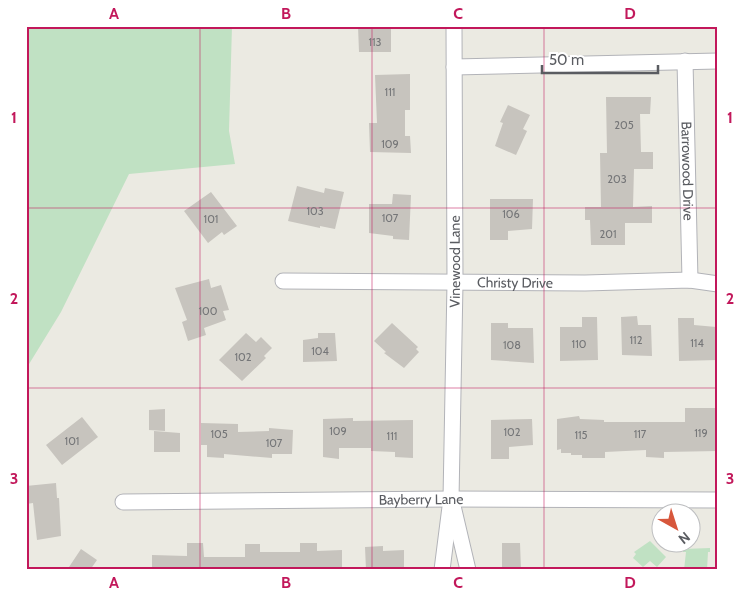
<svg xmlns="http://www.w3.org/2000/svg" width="744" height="596" font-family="Cabin,sans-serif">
  <rect width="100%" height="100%" fill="#ebeae2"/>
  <path fill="#c0e1c3" d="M26 26H232L229 131 235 164 129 174 61 312 26 369Z
    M650 541 666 557 657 567 650 561 643 567 633 558 636 554 634 552Z
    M710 548V552H708L707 570H684L686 552H683V549Z"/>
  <path fill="#c7c4be" d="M358 26H391V52H359Z
    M410 74V110H405V136H410L411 153 370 152 369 123H377L375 75Z
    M606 97H651L650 114H640L641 152H653V169H634L633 207 652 206V223H625V245H591L590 220H585V207H601L600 153H607Z
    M508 105 530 115 523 129 527 131 516 155 495 146 503 123 500 122Z
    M297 186 324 193 325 188 344 192 335 229 320 226V228L288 221Z
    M211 192 237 226 224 235 222 232 208 243 184 211Z
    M393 194 411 195 409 240 393 239V236L369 233V204H392Z
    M490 199H533L532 229 508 231V240H490Z
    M209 279 211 288 221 285 229 310 223 311 226 320 204 328 206 335 188 341 182 322 187 320 175 288Z
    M637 316 638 325H651L652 356 622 355 621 317Z
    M582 317H597L598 360 560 361V327H582Z
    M678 318H694V325L716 327 717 360 679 361Z
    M392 323 418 347 416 349 419 352 404 368 384 353 386 352 374 341Z
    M491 323H508V328H533L534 363 491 360Z
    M246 333 256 342 261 337 272 348 264 356 266 358 242 381 219 360Z
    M318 333H335L337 361 303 362V340L318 338Z
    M685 408H718V451L664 452V458L646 457V450L605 452V458H582V455H571V453H561V449L557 450V419L579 416 580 419 604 420V422H685Z
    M165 409V431L149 430V410Z
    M82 417 98 437 62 465 46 445Z
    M353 418V421L413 420V458L395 457V452L371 451V448H339V459L323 457V419Z
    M532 419 533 445 509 447V459H491V420Z
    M201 423 238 424V432L269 431V428L293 430 292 454H272V458L224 454V458L207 457V445H201Z
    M154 431 180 433V452H154Z
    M56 483 57 498H59L61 536 37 540 33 503 26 504V486Z
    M187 543H203L204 557H245V544H260V552H300V543H317V551L342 550V570H152V555L187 556Z
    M502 543H520L521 570H502Z
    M383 546V551L404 550V570H366L365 547Z
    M81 549 97 560 90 570H67Z"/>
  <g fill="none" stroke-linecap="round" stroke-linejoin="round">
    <defs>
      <g id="minor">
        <path id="s1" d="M685 61 690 280"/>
        <path d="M454 67 718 61"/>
        <path id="s2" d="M283 281 585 283 690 280 718 284"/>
        <path id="s3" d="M123 502 451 499 718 500"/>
        <path d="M453 506 468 570"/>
        <path id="s4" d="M442 570 451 499 455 283 454 26"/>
      </g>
    </defs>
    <use href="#minor" stroke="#b2b3b8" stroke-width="17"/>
    <use href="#minor" stroke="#fff" stroke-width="15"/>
  </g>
  <path fill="none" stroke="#c2185b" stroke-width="1" stroke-opacity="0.55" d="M200 26V570M372 26V570M544 26V570M26 208H718M26 388H718"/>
  <g text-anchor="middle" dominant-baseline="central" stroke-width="4" stroke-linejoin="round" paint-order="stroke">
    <g font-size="11" fill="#757678">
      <text x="375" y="42">113</text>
      <text x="390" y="92">111</text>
      <text x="624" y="125">205</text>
      <text x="390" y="144">109</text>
      <text x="617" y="179">203</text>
      <text x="315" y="211">103</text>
      <text x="511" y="214">106</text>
      <text x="390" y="218">107</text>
      <text x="211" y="219">101</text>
      <text x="608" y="234">201</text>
      <text x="208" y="311">100</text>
      <text x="636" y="340">112</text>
      <text x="697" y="343">114</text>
      <text x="579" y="344">110</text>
      <text x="512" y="345">108</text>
      <text x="320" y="351">104</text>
      <text x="243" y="357">102</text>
      <text x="338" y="431">109</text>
      <text x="512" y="432">102</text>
      <text x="701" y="433">119</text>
      <text x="219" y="434">105</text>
      <text x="640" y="434">117</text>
      <text x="581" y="435">115</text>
      <text x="392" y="436">111</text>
      <text x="72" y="441">101</text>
      <text x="274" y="443">107</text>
    </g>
    <g font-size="14" fill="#5a5c61" stroke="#fff">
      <text stroke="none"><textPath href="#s1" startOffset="110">Barrowood Drive</textPath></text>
      <text stroke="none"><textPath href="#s4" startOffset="309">Vinewood Lane</textPath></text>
      <text stroke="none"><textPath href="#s2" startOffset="232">Christy Drive</textPath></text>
      <text stroke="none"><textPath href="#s3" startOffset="298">Bayberry Lane</textPath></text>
    </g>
  </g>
  <rect width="744" height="596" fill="none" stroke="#ffffff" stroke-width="55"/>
  <g transform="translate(676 528) rotate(141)"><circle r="24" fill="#ffffff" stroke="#bdbec0"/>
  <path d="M0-4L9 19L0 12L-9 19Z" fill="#d7573c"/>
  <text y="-8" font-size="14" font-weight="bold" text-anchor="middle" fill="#5a5c61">N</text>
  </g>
  <path d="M542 65v8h116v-8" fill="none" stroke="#5a5c61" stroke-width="2.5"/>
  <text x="549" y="65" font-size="15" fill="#5a5c61" stroke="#ffffff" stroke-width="4" paint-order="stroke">50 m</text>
  <rect x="28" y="28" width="688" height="540" fill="none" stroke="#c2185b" stroke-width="2"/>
  <g font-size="16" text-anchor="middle" font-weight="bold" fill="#c2185b">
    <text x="114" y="19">A</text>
    <text x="286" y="19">B</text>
    <text x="458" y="19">C</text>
    <text x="630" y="19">D</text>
    <text x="14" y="123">1</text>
    <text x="730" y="123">1</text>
    <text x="14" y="304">2</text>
    <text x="730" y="304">2</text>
    <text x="14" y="484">3</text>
    <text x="730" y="484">3</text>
    <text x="114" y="588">A</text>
    <text x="286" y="588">B</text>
    <text x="458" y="588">C</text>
    <text x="630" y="588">D</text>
  </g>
</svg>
